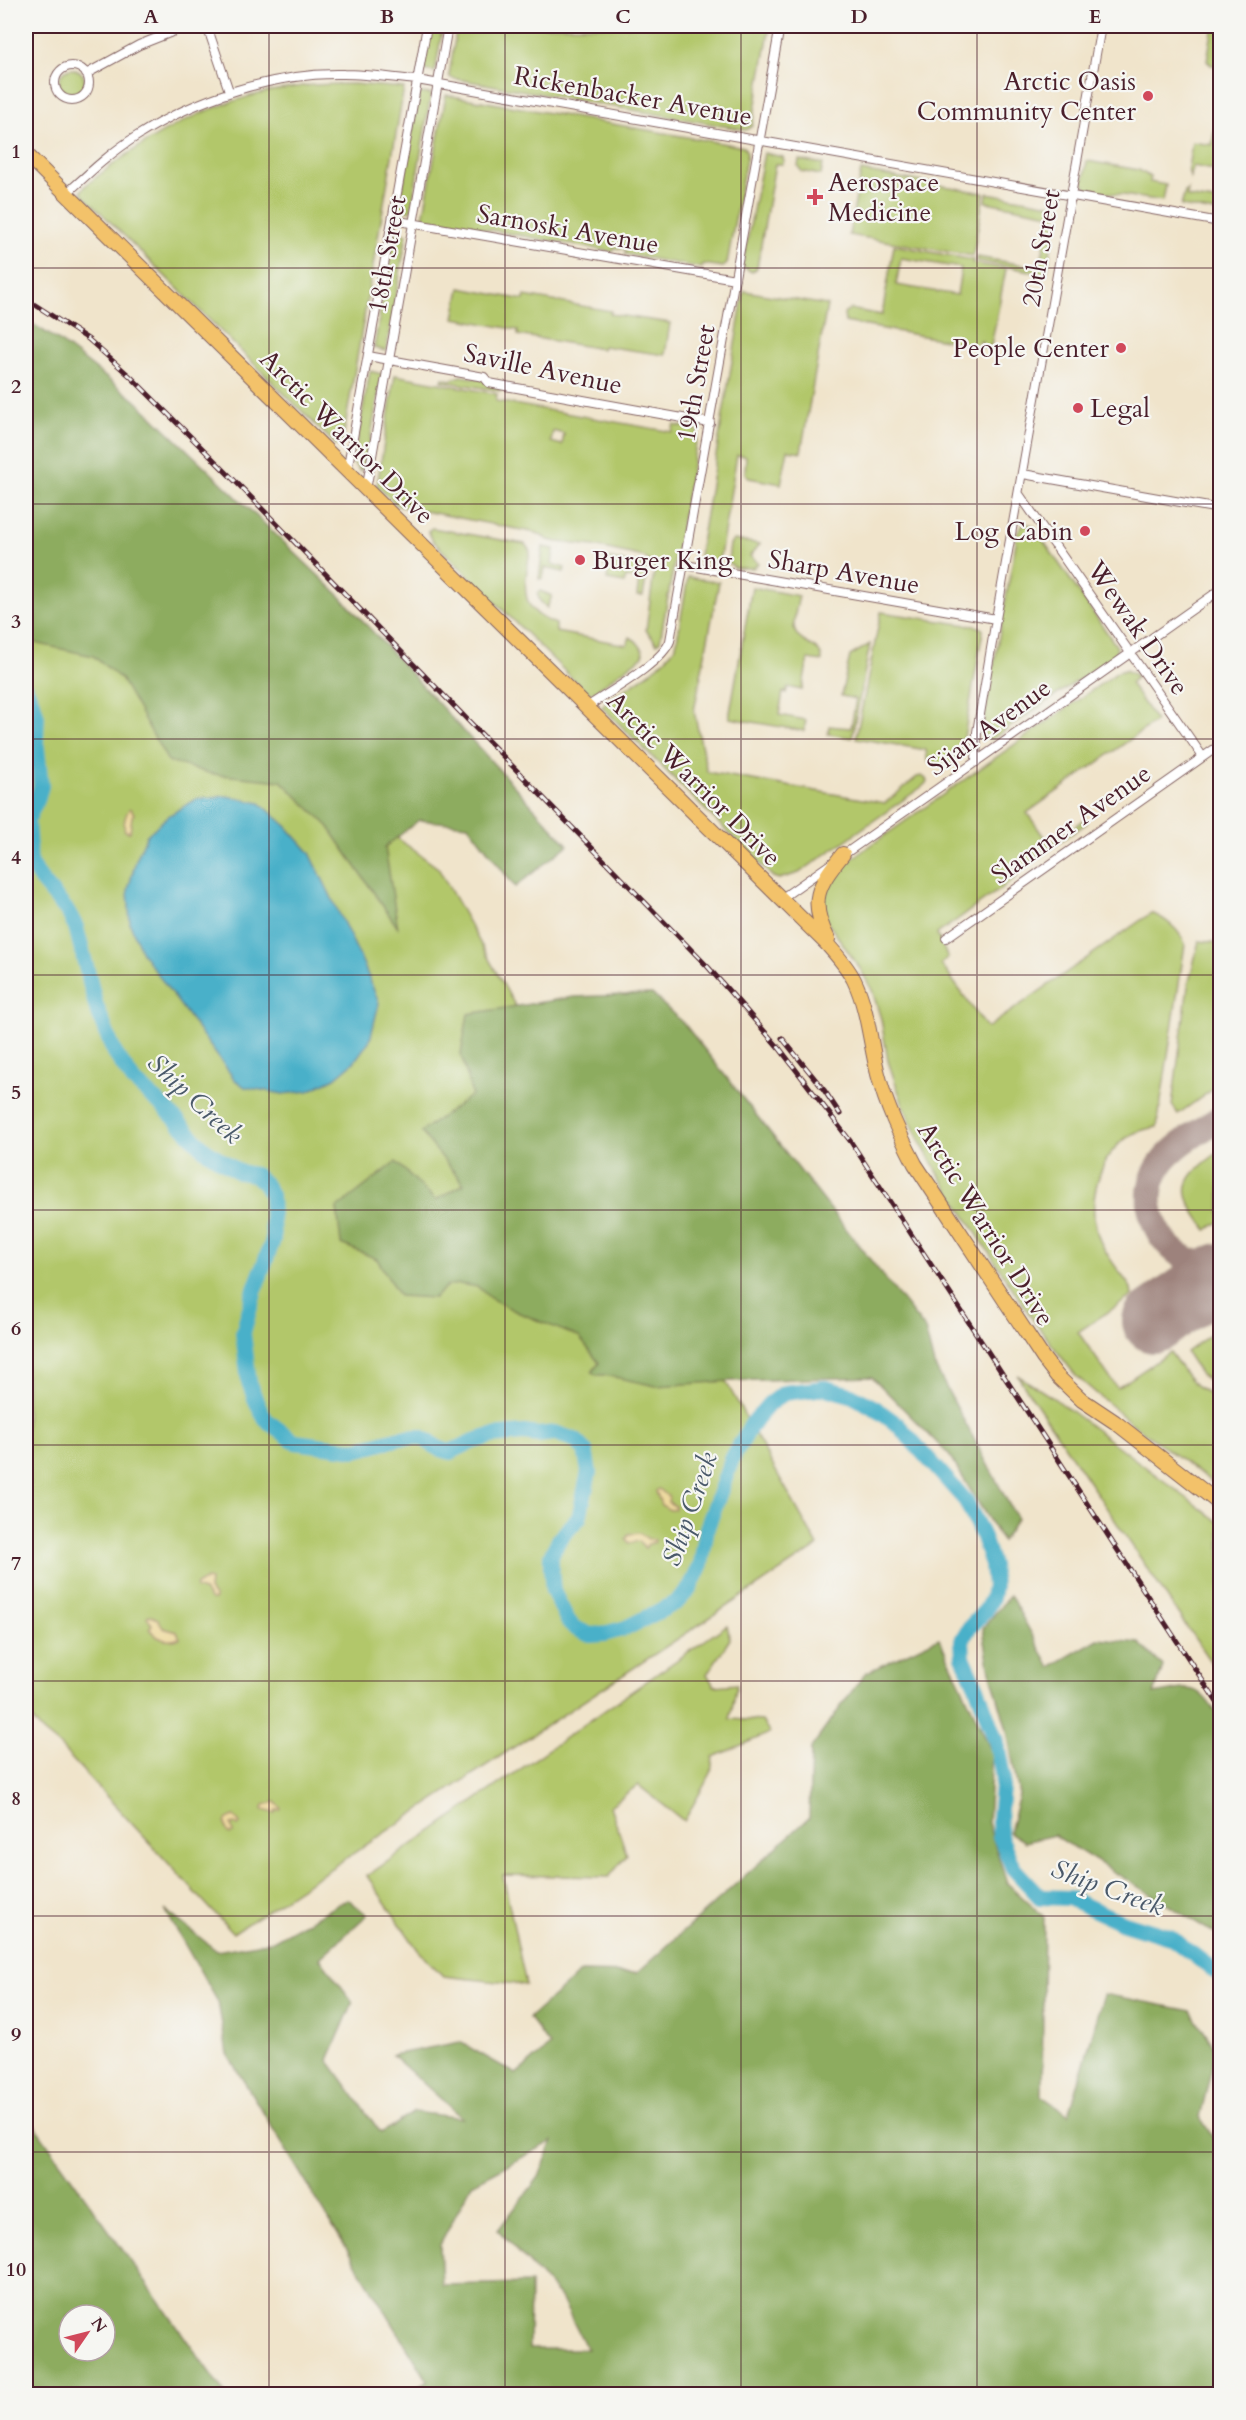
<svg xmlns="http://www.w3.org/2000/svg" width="1246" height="2420" font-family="Cardo,serif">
  <rect width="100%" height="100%" fill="#f6f6f2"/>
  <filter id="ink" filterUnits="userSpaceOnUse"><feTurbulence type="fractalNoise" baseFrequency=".0167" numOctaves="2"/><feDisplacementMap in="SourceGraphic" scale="12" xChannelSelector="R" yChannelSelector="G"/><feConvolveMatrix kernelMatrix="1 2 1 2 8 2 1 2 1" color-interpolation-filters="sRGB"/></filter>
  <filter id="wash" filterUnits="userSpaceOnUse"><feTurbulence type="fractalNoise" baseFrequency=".008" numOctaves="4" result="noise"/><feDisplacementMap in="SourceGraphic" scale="24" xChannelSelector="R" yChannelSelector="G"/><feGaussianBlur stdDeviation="1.35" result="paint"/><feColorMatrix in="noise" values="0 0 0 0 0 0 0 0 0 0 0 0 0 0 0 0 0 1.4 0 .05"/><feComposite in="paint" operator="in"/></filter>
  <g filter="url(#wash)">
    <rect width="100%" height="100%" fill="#f0e4cb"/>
    <path fill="#b2c76b" stroke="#7e734b" stroke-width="1.5" fill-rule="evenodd" d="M431 26H443L435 72 423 70Z
      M457 26H770L752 126 746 130 451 78 449 75Z
      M1213 26H1220V66L1211 65 1207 60Z
      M59 82a13 13 0 1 1 26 0a13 13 0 1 1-26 0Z
      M354 84 404 88 342 444 339 446 336 445 83 195 81 191 85 186C151 133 217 96 303 86 320 84 337 84 354 84Z
      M419 93 431 94 411 211 399 209Z
      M446 95 744 147 747 153 727 264 723 267 703 264 702 268 625 254 626 249 614 248 613 252 423 218Z
      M1218 106H1220V171L1193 166 1190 177 1188 169 1192 142 1212 145Z
      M764 153 783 157 784 161 782 164H775L757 268 752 272 743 267V263Z
      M799 160 823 164 821 175 801 171 798 166Z
      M1087 161 1139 170 1150 177V182L1166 185 1163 201 1089 190 1083 183Z
      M861 171 984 193 973 256 849 235Z
      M1188 189 1187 197 1220 202V213L1181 206 1185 192Z
      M987 193 1056 205 1058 209 1047 270 1041 273 977 261V257L1040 268 1050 214 986 202Z
      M394 232 407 234 386 351 374 348Z
      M894 245 973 260 972 263 1006 269 991 346 981 347 984 345 982 341 973 345 845 322 844 314 850 309 882 315ZM901 258 961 268 957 295 896 285Z
      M460 288 524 300 525 296 611 311 610 314 670 323 665 355 603 346 602 349 518 335V330L454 318Z
      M744 291 827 305 801 452 788 450 781 484 749 478 745 473 746 456 737 455 720 556 715 562 698 561Z
      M370 371 382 374 365 469 362 468 360 471 353 463Z
      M395 375 497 394 496 401 672 432 674 425 696 429 698 433 660 641 657 644 646 630 654 572 653 565 644 557 594 546 558 542 548 540 537 533 398 506 377 486ZM553 431 564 434 562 445 551 442Z
      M461 376 481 379 501 388 500 391 442 381 443 378 450 380Z
      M1024 523 1033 526 1117 647 1115 655 992 739 986 738 983 734V725L1018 531Z
      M432 528 525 544 530 551C525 584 516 610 556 624V632L627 645 630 637C636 640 644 648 643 656L593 692 589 693 585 691 433 541 428 531Z
      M734 540 760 544 750 556 758 563 753 568H735L728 562 730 544Z
      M543 547 554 549 552 564 565 568 564 572 545 568 543 578 539 579Z
      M606 558 644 566 647 574 643 596H637L639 579 626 577 624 583 607 580 609 568 604 566Z
      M26 566 438 868 818 1546 233 1933 59 1745 43 1732 26 1713Z
      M688 577 719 582 694 711 707 772 885 803 917 777 922 776 926 779 927 782 923 786 799 873 779 879 773 877 602 707 607 701C630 685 660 670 676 646Z
      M752 587 799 596C797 605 794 616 794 625 794 646 823 643 822 661L808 659 802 690 788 687 786 693 783 692 779 715 806 720 804 731 729 718Z
      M540 591 552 596 547 608 540 601 537 593Z
      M881 612 980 627 983 630 962 749 952 765 930 763 927 760 926 750 856 738Z
      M870 644 852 738 828 734 829 726 851 728 856 699 841 696 850 656Z
      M1125 670 1138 676 1130 683 1156 721 1027 813 1049 844 1085 819 1087 823 1018 871 1017 877 937 934 948 958 941 964 987 1028 1151 913C1165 918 1179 929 1185 944L1157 1127C1148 1129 1139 1130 1131 1135 1098 1154 1086 1203 1099 1238 1105 1255 1121 1273 1131 1288L1132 1296 1078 1332 1117 1388 1170 1352C1188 1377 1191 1387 1220 1399V1488L1130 1422 1076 1376 1033 1320 947 1188 921 1144 903 1105 888 1061 881 1019 872 990 859 967 825 919 823 891 837 869 1118 672Z
      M1199 941 1220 943V1084L1178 1114 1172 1105 1188 986Z
      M1220 1151V1221L1207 1230C1176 1189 1180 1180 1220 1151Z
      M1220 1328V1387L1201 1375 1186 1352Z
      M1017 1375 1055 1399 1220 1523V1676Z
      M727 1625 730 1639 707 1674 714 1686 737 1684 730 1719 762 1721 770 1733 713 1757 711 1773 684 1821 638 1785 610 1806 627 1855 609 1877 503 1875 526 1985 443 1976 418 1950 367 1876Z"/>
    <path fill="#8dac5f" stroke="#6c6645" stroke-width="1.5" fill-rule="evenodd" d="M26 320 58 340 135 400 341 597 568 845 515 887 468 825 419 820 385 847 398 928 328 826 281 781 212 774 168 761 121 679 93 656 26 641Z
      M652 994 686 1026 925 1329 934 1365 1017 1519 1002 1541 949 1455 872 1377 730 1381 656 1386 605 1375H596L592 1372 599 1363 579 1337 517 1312 490 1298 478 1287 459 1284 447 1286 434 1298 399 1296 377 1259 341 1244 337 1208 396 1162 436 1200 464 1184 421 1132 472 1095 461 1054 468 1014 574 997Z
      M1010 1595 1050 1667 1098 1639 1139 1643 1163 1666 1154 1694C1195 1687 1195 1682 1220 1718V1937L1054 1835 1025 1842 1009 1832 1019 1795 1006 1726 989 1667 983 1628Z
      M939 1638 992 1752 988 1823 1007 1883 1044 1917 1042 2096 1069 2115 1104 1994 1191 2011 1216 2050 1200 2117 1220 2149V2394H406L428 2381 227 2054 218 2002 165 1910 217 1951 273 1941 348 1899 367 1915 320 1958 353 2002 328 2060 381 2133 414 2112 462 2118 392 2055 460 2042 516 2074 550 2046 529 2018 581 1972 637 1973 809 1818 811 1748 865 1673ZM553 2141 539 2177 498 2230 561 2298 587 2349H529L530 2283 442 2285 440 2245 472 2184Z
      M34 2125 225 2394H26V2130ZM69 2315H105V2351H69Z"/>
    <path fill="#eeda9e" stroke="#9c7c64" stroke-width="1.5" d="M129 809H131L134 814 132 816 130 832 125 831C123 823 125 816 129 809Z
      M659 1489 669 1497 668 1502 675 1506V1509L670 1510 661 1505 656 1491Z
      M640 1533 648 1539 655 1540 654 1543 648 1544 645 1548 639 1541 629 1543 626 1539 629 1534Z
      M207 1579 210 1580 209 1590 215 1598 214 1600H211L204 1591 196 1589V1585Z
      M149 1615 158 1619 163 1628 177 1632 180 1638C167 1643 156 1639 149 1628L152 1625 147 1617Z
      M275 1802 281 1808 280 1810H276L275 1813 263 1810 264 1805Z
      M234 1816 240 1824 238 1826 235 1824 231 1825 233 1833 230 1834 227 1832 225 1823 227 1819Z"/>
    <path fill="#4ab0c9" stroke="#4a687a" stroke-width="1.5" d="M227 796 260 803 286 826 310 853 363 963 379 1003 370 1040 354 1062 335 1078 308 1091 283 1094 245 1087 235 1080 142 953 130 924 128 890 136 860 147 835 168 816 196 799Z"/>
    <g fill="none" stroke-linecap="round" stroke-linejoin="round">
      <path stroke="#4ab0c9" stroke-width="16" d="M26 689 34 706 37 717 36 738 41 786 38 797 27 821 30 863 41 880 68 912 76 927 96 1006 114 1052 133 1080 165 1108 204 1149 239 1172 255 1175 264 1183 271 1195 273 1240 255 1289 243 1333 249 1382 257 1404 266 1420 295 1442 356 1450 400 1438 421 1437 438 1448 450 1452 471 1442 491 1436 524 1433 538 1435 555 1433 575 1440 585 1450 589 1472 579 1518 560 1538 551 1555V1568L553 1591 568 1621 575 1628 590 1635 604 1634 626 1628 677 1602 690 1588 701 1564 707 1528 732 1459 752 1424 769 1404 784 1393 825 1388 851 1395 875 1408 898 1425 966 1501 983 1537 992 1565 994 1586 992 1598 986 1610 969 1628 962 1640 963 1657 977 1688 997 1744 1003 1777 999 1819 1000 1836 1013 1868 1040 1897 1069 1898 1121 1922 1170 1937 1220 1975"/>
      <path stroke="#9d827b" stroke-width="26" d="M1220 1118C1200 1132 1169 1147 1157 1170 1139 1203 1156 1244 1189 1260 1199 1264 1210 1264 1220 1263"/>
      <path stroke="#9d827b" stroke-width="64" d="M1154 1321 1220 1275"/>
    </g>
  </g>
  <g filter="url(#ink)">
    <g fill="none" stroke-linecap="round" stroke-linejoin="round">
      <defs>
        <path id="minor" d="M207 26 229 91
          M55 83a17 17 0 1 1 34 0a17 17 0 1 1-34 0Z
          M86 74 139 45 187 26
          M66 194C88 174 111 152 137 136 195 99 275 72 344 74 369 74 393 78 417 80L1220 222
          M393 220 735 279
          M368 356 484 377 489 383 710 423
          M347 471 427 26
          M1023 474 1220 509
          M366 490 448 26
          M1019 494 1203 757
          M685 565 996 619
          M587 707C607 693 662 663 670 641L780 26
          M976 762 977 732 996 619 1101 26
          M782 898 1220 590
          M946 938 1220 745"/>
        <path id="primary" d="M26 154 826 943C836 954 847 966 854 980 868 1009 870 1043 878 1074 886 1106 900 1135 915 1164L1043 1358 1057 1376 1082 1400 1115 1422 1220 1504
          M828 939C808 901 818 885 843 854"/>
      </defs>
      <use href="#minor" stroke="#846463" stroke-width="10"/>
      <use href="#primary" stroke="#846463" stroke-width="16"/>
      <use href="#minor" stroke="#fff" stroke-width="8"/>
      <use href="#primary" stroke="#f3c26a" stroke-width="14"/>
      <defs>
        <path id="rail" d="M26 299 88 339 131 377 239 485 708 967 780 1049 851 1142 1220 1707
          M782 1038 824 1090 840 1114"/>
      </defs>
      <use href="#rail" stroke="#4a1f2b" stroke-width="5"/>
      <use href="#rail" stroke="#f6f6f2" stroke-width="3" stroke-dasharray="9" stroke-linecap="butt"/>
    </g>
  </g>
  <path fill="none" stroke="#4a1f2b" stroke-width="1.5" stroke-opacity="0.55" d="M269 26V2394M505 26V2394M741 26V2394M977 26V2394M26 268H1220M26 504H1220M26 739H1220M26 975H1220M26 1210H1220M26 1445H1220M26 1681H1220M26 1916H1220M26 2152H1220"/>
  <g fill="#d1495b" stroke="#f6f6f2" stroke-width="2">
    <circle cx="1148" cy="96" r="6"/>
    <path d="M812 188h6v6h6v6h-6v6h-6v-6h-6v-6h6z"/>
    <circle cx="1121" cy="348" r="6"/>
    <circle cx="1078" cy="408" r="6"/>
    <circle cx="1085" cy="531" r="6"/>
    <circle cx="580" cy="560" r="6"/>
  </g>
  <g text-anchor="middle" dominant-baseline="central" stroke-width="4.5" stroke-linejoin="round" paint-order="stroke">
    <g font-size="26" fill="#4a1f2b" stroke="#f6f6f2" text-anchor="end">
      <text x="1136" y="81">Arctic Oasis<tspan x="1136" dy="30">Community Center</tspan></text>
      <text x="828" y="182" text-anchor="start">Aerospace<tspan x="828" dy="30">Medicine</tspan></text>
      <text x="1109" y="348">People Center</text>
      <text x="1090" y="408" text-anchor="start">Legal</text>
      <text x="1073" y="531">Log Cabin</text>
      <text x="592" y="560" text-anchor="start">Burger King</text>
    </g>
    <g font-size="26" fill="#4a1f2b" stroke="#f6f6f2">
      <text transform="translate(633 96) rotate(10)">Rickenbacker Avenue</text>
      <text transform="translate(568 229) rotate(10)">Sarnoski Avenue</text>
      <text transform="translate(1041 248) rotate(-80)">20th Street</text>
      <text transform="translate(387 254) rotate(-80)">18th Street</text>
      <text transform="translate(543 369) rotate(12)">Saville Avenue</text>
      <text transform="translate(696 383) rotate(-80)">19th Street</text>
      <text transform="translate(347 437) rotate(45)">Arctic Warrior Drive</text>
      <text transform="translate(844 572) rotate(10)">Sharp Avenue</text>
      <text transform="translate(1138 628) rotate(55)">Wewak Drive</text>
      <text transform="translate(989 727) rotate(-36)">Sijan Avenue</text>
      <text transform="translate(694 779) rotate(45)">Arctic Warrior Drive</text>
      <text transform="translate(1071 824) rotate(-35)">Slammer Avenue</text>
      <text transform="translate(986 1224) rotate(58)">Arctic Warrior Drive</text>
    </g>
    <g font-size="27" font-style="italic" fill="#4a596a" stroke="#f6f6f2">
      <text transform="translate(195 1099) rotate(43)">Ship Creek</text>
      <text transform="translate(690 1509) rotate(-71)">Ship Creek</text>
      <text transform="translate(1108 1888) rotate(20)">Ship Creek</text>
    </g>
  </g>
  <rect width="1246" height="2420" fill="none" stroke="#f6f6f2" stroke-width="66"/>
  <g transform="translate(87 2333) rotate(55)"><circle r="28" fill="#f6f6f2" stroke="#b1a0a2" stroke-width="1.5"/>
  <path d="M0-4.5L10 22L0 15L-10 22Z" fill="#d1495b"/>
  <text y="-9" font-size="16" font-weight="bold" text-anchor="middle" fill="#4a1f2b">N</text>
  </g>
  <rect x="33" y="33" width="1180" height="2354" fill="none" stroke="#4a1f2b" stroke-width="2"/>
  <g font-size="20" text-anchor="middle" font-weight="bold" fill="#4a1f2b">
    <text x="151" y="23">A</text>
    <text x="387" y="23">B</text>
    <text x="623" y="23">C</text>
    <text x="859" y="23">D</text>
    <text x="1095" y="23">E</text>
    <text x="16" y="158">1</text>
    <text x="16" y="393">2</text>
    <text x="16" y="628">3</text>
    <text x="16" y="864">4</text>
    <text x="16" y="1099">5</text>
    <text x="16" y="1335">6</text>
    <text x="16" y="1570">7</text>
    <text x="16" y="1805">8</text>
    <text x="16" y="2041">9</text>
    <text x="16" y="2276">10</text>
  </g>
</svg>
